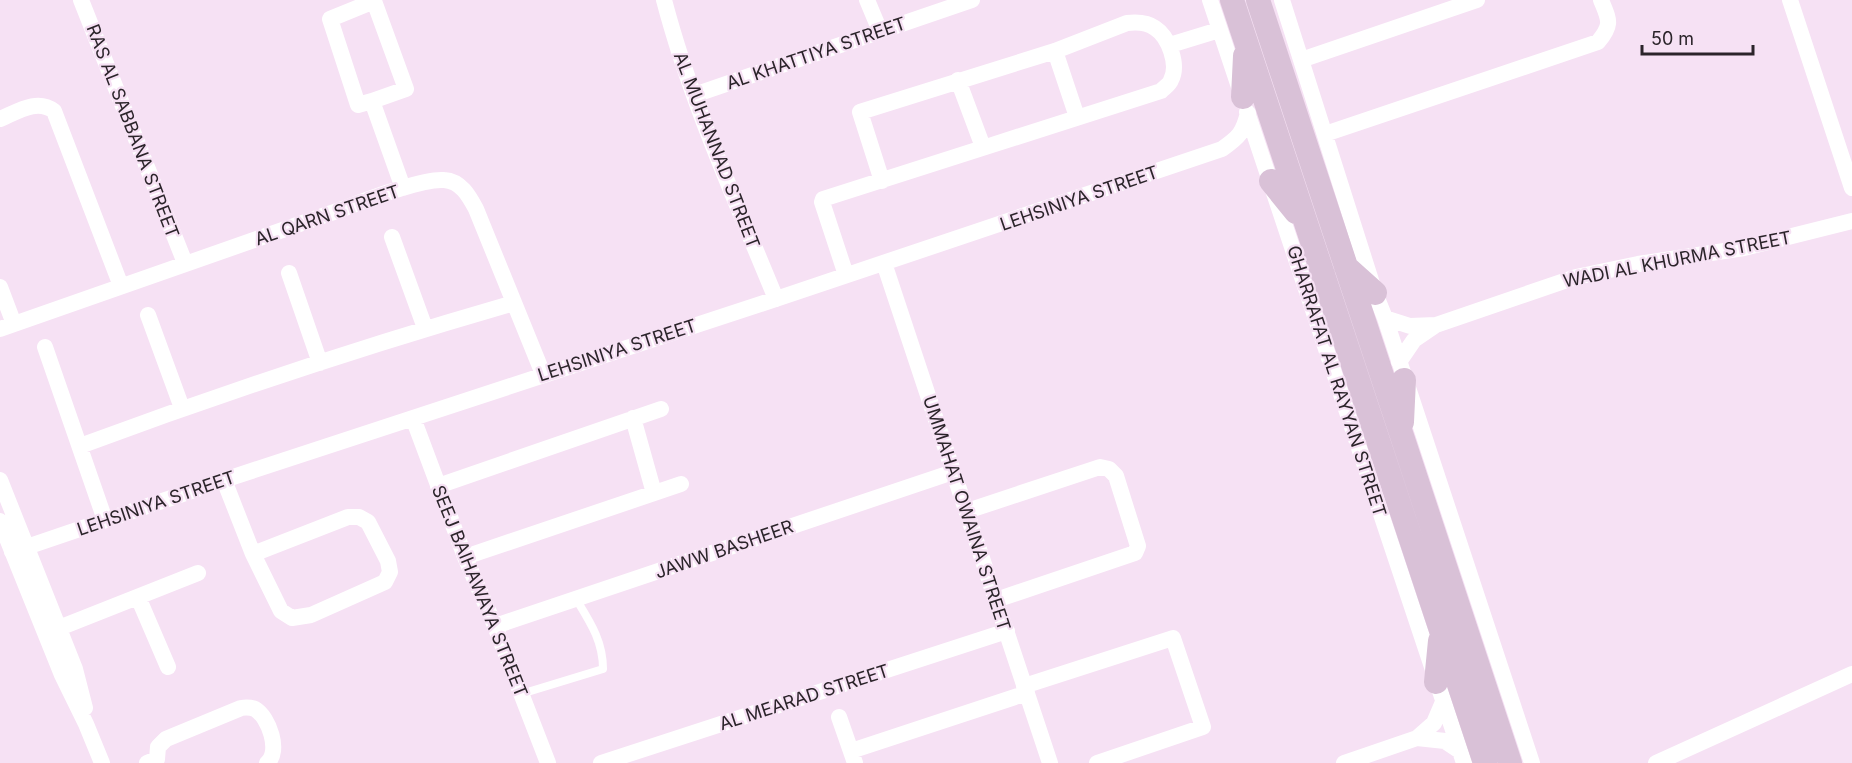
<svg xmlns="http://www.w3.org/2000/svg" width="1852" height="763" font-family="Inter,sans-serif">
  <rect width="100%" height="100%" fill="#f6e1f4"/>
  <g fill="none" stroke-linecap="round" stroke-linejoin="round">
    <path stroke="#fff" stroke-width="8" d="M521 694 603 669C603 641 590 622 576 599"/>
    <path stroke="#fff" stroke-width="16" d="M81 0 185 263
      M664 0C691 103 736 201 776 299
      M867 0 880 31
      M1210 0 1239 87
      M1282 0 1375 293 1385 318 1532 763
      M1790 0 1852 188
      M1170 45 1219 30
      M1055 51 1077 117
      M1301 60 1477 0
      M958 80 983 147
      M694 95 972 0
      M372 101 358 105 330 19 374 1 406 89 372 101 403 188
      M1247 112 1464 763
      M0 119C17 112 37 98 54 111L121 286
      M1325 134 1598 42C1613 24 1609 20 1601 0
      M392 237 425 328
      M884 263 1050 763
      M289 273 320 363
      M846 275 822 202 823 199C936 164 1048 126 1161 91 1164 88 1170 84 1171 80 1179 65 1169 37 1155 28 1147 22 1136 22 1127 23L1055 51 860 112 882 181
      M0 287 14 324
      M148 315 182 408
      M1385 318 1410 326 1436 325 1576 277 1638 264 1744 248 1852 221
      M0 329C110 290 220 251 331 213 357 204 420 178 444 180 461 181 469 196 476 209L543 374
      M45 347 105 520
      M1399 362 1414 340 1436 325
      M413 418 465 557 495 626 548 763
      M633 418 654 493
      M80 446C223 393 368 345 514 303
      M0 480 75 669 85 708
      M224 480 253 554 281 611 292 618 311 615 385 582 390 572 388 561 368 522 359 517H348L253 554
      M438 486 661 409
      M967 511 1100 467 1109 469 1116 476 1138 546 1135 553 996 600
      M0 521 62 675 86 724 102 763
      M12 552 224 480 776 299 1222 149C1239 137 1243 133 1248 113
      M465 557 681 484
      M138 597 168 667
      M495 626 953 472
      M59 628 198 573
      M1024 686 1173 638 1203 727 1097 763
      M839 717 855 763
      M1417 738 1445 741 1460 751
      M851 751 1027 693
      M147 763 157 759 158 747 166 739 241 708C246 707 250 707 255 709 269 717 281 752 267 763
      M601 763 1007 631
      M1344 763 1417 738 1434 723 1443 702
      M1656 763 1852 674"/>
    <path stroke="#d9c1d7" stroke-width="24" d="M1232 0 1485 763
      M1258 0 1510 763
      M1243 97 1245 56
      M1271 181 1296 212
      M1346 267 1375 293
      M1402 422 1404 380
      M1436 682 1440 641"/>
  </g>
  <g text-anchor="middle" dominant-baseline="central" stroke-width="4.5" stroke-linejoin="round" paint-order="stroke">
    <g font-size="18" fill="#2b242a" stroke="#f6e1f4">
      <text transform="translate(816 53) rotate(-19)">AL KHATTIYA STREET</text>
      <text transform="translate(133 131) rotate(69)">RAS AL SABBANA STREET</text>
      <text transform="translate(717 150) rotate(69)">AL MUHANNAD STREET</text>
      <text transform="translate(1079 198) rotate(-19)">LEHSINIYA STREET</text>
      <text transform="translate(327 215) rotate(-19)">AL QARN STREET</text>
      <text transform="translate(1677 259) rotate(-11)">WADI AL KHURMA STREET</text>
      <text transform="translate(617 350) rotate(-18)">LEHSINIYA STREET</text>
      <text transform="translate(1337 381) rotate(72)">GHARRAFAT AL RAYYAN STREET</text>
      <text transform="translate(156 503) rotate(-19)">LEHSINIYA STREET</text>
      <text transform="translate(967 513) rotate(72)">UMMAHAT OWAINA STREET</text>
      <text transform="translate(724 549) rotate(-19)">JAWW BASHEER</text>
      <text transform="translate(480 591) rotate(68)">SEEJ BAIHAWAYA STREET</text>
      <text transform="translate(804 697) rotate(-18)">AL MEARAD STREET</text>
    </g>
  </g>
  <path d="M1642 45v9h111v-9" fill="none" stroke="#2b242a" stroke-width="3"/>
  <text x="1651" y="45" font-size="18" fill="#2b242a" stroke="#f6e1f4" stroke-width="4.5" paint-order="stroke">50 m</text>
</svg>
